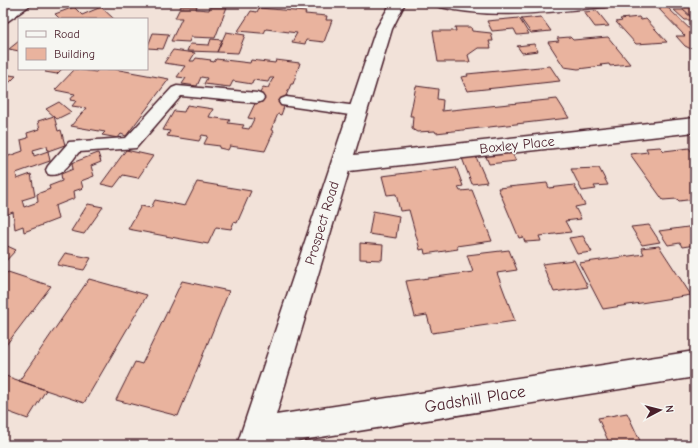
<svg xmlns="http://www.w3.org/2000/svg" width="698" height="448" font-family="'Comic Neue',sans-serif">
  <rect width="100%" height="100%" fill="#f2e2d9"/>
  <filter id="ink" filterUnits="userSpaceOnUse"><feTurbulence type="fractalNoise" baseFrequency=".025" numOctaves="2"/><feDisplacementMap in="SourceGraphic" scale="8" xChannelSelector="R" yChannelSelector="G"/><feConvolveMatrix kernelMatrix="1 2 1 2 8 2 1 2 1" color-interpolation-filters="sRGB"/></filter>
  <g filter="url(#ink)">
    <path fill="#e9b39e" stroke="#4a1f2b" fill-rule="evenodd" d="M689 4 695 10V20L679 5Z
      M181 6H197L196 9 209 10 210 7H227L215 38 191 37 189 42 171 41 182 18H175Z
      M666 6 695 34V51L685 46 676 36H685L657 7Z
      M74 7 82 15 101 7 114 19H60L55 14Z
      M259 8 306 12 305 14 327 16 326 20H332L324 42 306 40 305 44 292 42 297 33 266 29 264 33H260L238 31 251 11 257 12Z
      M674 10H683L694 20H685Z
      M597 11 609 26 595 27 584 12Z
      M541 17 551 31 531 33 521 19Z
      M639 17 641 20 646 19 667 42 636 44 616 22 622 21 620 19Z
      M519 18 529 34 517 35 514 29 492 31 487 21Z
      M455 27H471L472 31 491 33 493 41H489L491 48H478L468 55 470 62H438L433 31H456Z
      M226 32 245 35 238 53 217 52Z
      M153 33 169 34 163 49 147 48Z
      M570 37 573 40 608 37 630 64 610 66 609 64 600 65 602 66 578 69 564 67 548 42 559 41 557 38Z
      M211 39 222 40 217 52 187 51 190 44 209 45Z
      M19 41V51L9 49Z
      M534 44 538 51 522 53 517 46Z
      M173 50 195 53 190 61H194L196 58 211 60 210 61 214 62 216 59 250 63 251 60 275 63 276 60 300 63 293 84H291L286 96H288L281 115 278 114 271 130 274 131 265 151 230 146 228 150 219 148 220 146 204 144 208 136 202 135 199 141 167 136 170 131 163 130 174 111 184 112 187 105 213 109 209 117 230 120 228 123 244 125 242 128 249 129 254 119 248 118 263 87 268 88 272 80 274 78H270L268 82 253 80 252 84 233 81 230 87 204 84 207 78 201 77 197 86 182 84 186 78 177 77 185 66 164 63Z
      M550 66 560 81 467 91 461 77 468 76 467 74Z
      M48 69H62L57 74 45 72Z
      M75 69 96 72 99 69H114L169 79 126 136 121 134 118 138 102 135 105 132 71 126 86 108 72 106 76 101 70 100 75 94 55 90Z
      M3 74 16 76 3 89Z
      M416 86 438 89 437 99 443 100 442 111 557 99 569 118 436 133 435 131 417 132 412 129 413 116H410Z
      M59 102 71 112 57 119 46 109Z
      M54 116 58 131 61 130 65 145 48 151 50 161 16 173 17 179 31 174 35 196 22 200 24 207 38 202 37 194 50 189 49 186 62 181 61 174 73 169 72 163 98 153 101 162 91 166 94 176 81 181 83 188 74 191 75 198 55 206 58 219 24 232 23 226 15 229 13 212 3 216V158L23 151 21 140 28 138 27 133 40 129 38 121ZM47 146 48 151 34 156 33 150Z
      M660 147 664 151 689 148 695 156V199L679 201 677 199 663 200 630 154 648 152 646 148Z
      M126 150 153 156 138 178 123 175 114 187 101 184Z
      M511 151 516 161 489 164 485 154Z
      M476 157 487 182 472 184 462 158Z
      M456 167 463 186 458 187 460 191 472 190 492 241 456 246 458 249 425 254 424 249 420 250 409 210 400 211 396 194 387 195 382 176Z
      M599 168 608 185 594 186 596 189 582 191 571 169Z
      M197 182 251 191 237 223 234 222 231 229 216 227 208 244 128 229 141 206 151 208 155 200 185 206Z
      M547 183 549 188 574 185 585 205 575 207 581 219 565 221 571 232 539 236 541 241 525 242 523 237 519 238 498 188Z
      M88 204 103 207 84 234 71 231Z
      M373 211 399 216 396 238 369 234Z
      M649 225 660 242 642 245 631 227Z
      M695 226V245L682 247 680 243 668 245 659 231Z
      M583 236 592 252 577 254 569 238Z
      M360 243 383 245 382 260 360 259Z
      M3 244 16 250 3 264Z
      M659 246 691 295 603 309 579 263 644 254 641 248Z
      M509 250 517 270 497 273 515 321 432 333 427 315 415 317 406 281 473 272 467 255Z
      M65 253 91 258 84 270 57 265Z
      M574 260 588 287 554 292 542 264Z
      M8 272 51 286 3 349V277Z
      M89 279 147 295 84 403 19 381Z
      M182 281 229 291 178 416 116 400 135 362 142 364Z
      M3 375 46 390 28 419 3 410Z
      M627 413 642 445H610L598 418Z
      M428 441V445H404Z
      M695 441V445H672Z"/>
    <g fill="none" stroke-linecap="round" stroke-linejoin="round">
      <defs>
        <path id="service" d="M177 86 257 93 262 95 264 98 262 101 257 103 181 96 136 148 79 152C71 161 62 179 48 174L46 170 48 166 69 142 126 138 172 88Z
          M286 97 357 106 362 107 364 111 362 115 357 116 281 105 279 102 281 99Z"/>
        <path id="minor" d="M16 3H33L8 21 3 22V11Z
          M391 3H405L392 29 354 155 695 118V132L349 171 276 415 695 351V377L271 445H237L376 29Z
          M434 3 502 5 611 3 609 6 604 7C548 12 491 20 436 6Z"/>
      </defs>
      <use href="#service" stroke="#4a1f2b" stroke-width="3"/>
      <use href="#minor" stroke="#4a1f2b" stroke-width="3"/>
      <use href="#service" fill="#f6f6f2" fill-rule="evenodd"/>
      <use href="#minor" fill="#f6f6f2" fill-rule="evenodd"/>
    </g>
  </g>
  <g text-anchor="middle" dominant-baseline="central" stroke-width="3.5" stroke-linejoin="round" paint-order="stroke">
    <g font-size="14" fill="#4a1f2b" stroke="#f6f6f2">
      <text transform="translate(517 145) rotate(-6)">Boxley Place</text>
      <text transform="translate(322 223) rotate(-73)">Prospect Road</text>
    </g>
    <g font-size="17" fill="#4a1f2b" stroke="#f6f6f2">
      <text transform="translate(475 399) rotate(-9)">Gadshill Place</text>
    </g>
  </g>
  <rect width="698" height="448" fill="none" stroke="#f6f6f2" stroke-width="16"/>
  <rect x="8" y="8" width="682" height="432" fill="none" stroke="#4a1f2b" stroke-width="1.5" filter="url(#ink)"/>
  <rect x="18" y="18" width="130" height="52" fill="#f6f6f2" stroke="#b1a0a2"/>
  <rect x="26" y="31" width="20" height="6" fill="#f6f6f2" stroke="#b1a0a2"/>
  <text x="54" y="38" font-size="12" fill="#4a1f2b">Road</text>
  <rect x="26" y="48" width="20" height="12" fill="#e9b39e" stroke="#b1a0a2"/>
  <text x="54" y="58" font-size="12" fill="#4a1f2b">Building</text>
  <g transform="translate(660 410) rotate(83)" stroke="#f6f6f2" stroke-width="3" paint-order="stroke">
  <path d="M0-3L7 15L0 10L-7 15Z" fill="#4a1f2b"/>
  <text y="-6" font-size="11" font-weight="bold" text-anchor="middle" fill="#4a1f2b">N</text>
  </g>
</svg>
